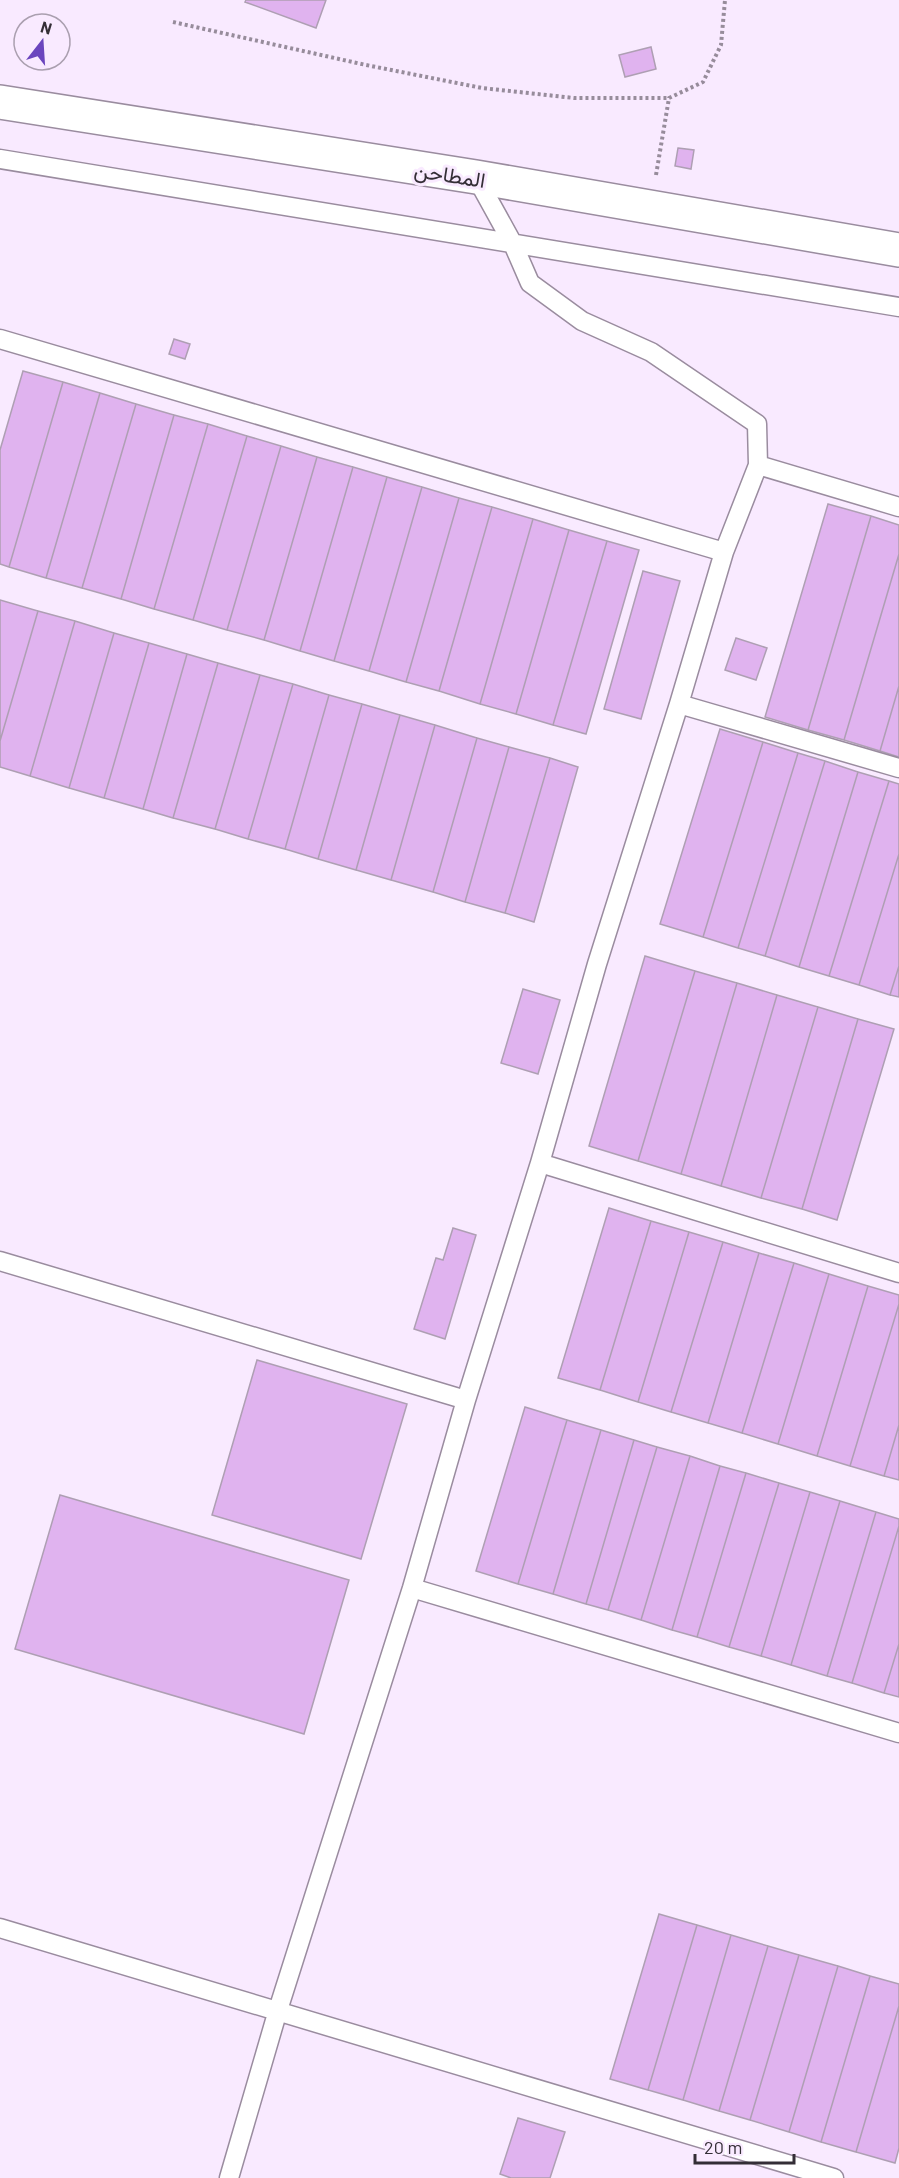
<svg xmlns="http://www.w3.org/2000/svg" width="899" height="2178" font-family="Barlow,Vazirmatn,sans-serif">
  <rect width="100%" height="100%" fill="#f9eaff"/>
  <path fill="#e0b3ef" stroke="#ae9fb3" stroke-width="1.5" d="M246 0H326L316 28 245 2Z
    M651 47 656 69 625 77 619 55Z
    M678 148 694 150 691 169 675 166Z
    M174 339 190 344 185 359 169 354Z
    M23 371 63 382 9 567 0 564V450Z
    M63 382 100 393 46 578 9 567Z
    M100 393 136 404 82 588 46 578Z
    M136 404 174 415 121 599 82 588Z
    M174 415 208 424 154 609 121 599Z
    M208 424 247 436 193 620 154 609Z
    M247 436 281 446 227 630 193 620Z
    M281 446 317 457 264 640 227 630Z
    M317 457 353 467 300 651 264 640Z
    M353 467 387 477 334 661 300 651Z
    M387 477 422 487 369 671 334 661Z
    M422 487 459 498 406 682 369 671Z
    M459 498 492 507 439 691 406 682Z
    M828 504 871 516 808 730 765 717Z
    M492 507 533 519 480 704 439 691Z
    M871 516 899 525V554L844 740 808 730Z
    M533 519 569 530 516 714 480 704Z
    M569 530 607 541 553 725 516 714Z
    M607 541 639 550 586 734 553 725Z
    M899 554V686L880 751 844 740Z
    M643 571 680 581 641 719 604 709Z
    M0 600 38 611 0 741Z
    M38 611 75 621 30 776 0 767V741Z
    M75 621 114 633 69 788 30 776Z
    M114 633 149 643 104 798 69 788Z
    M736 638 767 648 756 680 725 670Z
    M149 643 187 654 143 809 104 798Z
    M187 654 218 663 173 818 143 809Z
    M218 663 260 675 215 829 173 818Z
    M260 675 293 684 248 839 215 829Z
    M293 684 329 695 285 849 248 839Z
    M899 686V757L880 751Z
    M329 695 362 704 318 859 285 849Z
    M362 704 400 715 356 870 318 859Z
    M400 715 435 725 391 880 356 870Z
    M435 725 477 738 433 892 391 880Z
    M720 729 763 742 703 937 660 924Z
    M477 738 509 747 465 902 433 892Z
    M763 742 798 753 738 948 703 937Z
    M509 747 550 758 505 913 465 902Z
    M798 753 825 761 765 956 738 948Z
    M550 758 578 767 534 922 505 913Z
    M825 761 858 772 799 967 765 956Z
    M858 772 889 781 829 976 799 967Z
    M889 781 899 784V854L859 985 829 976Z
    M899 854V966L890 995 859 985Z
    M645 956 695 971 638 1161 589 1146Z
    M899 966V997L890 995Z
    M695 971 737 983 681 1174 638 1161Z
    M737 983 777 995 721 1186 681 1174Z
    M523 989 560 1000 538 1074 501 1063Z
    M777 995 818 1007 761 1198 721 1186Z
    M818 1007 858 1019 802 1209 761 1198Z
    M858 1019 894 1029 837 1220 802 1209Z
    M609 1208 651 1221 600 1390 558 1378Z
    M651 1221 689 1232 638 1402 600 1390Z
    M453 1228 476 1235 445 1339 414 1329 436 1258 443 1260Z
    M689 1232 723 1242 671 1412 638 1402Z
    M723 1242 759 1253 708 1423 671 1412Z
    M759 1253 794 1263 742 1433 708 1423Z
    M794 1263 829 1274 778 1444 742 1433Z
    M829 1274 868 1286 817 1456 778 1444Z
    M868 1286 899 1295V1304L850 1466 817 1456Z
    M899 1304V1425L884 1476 850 1466Z
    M257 1360 407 1404 361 1559 212 1515Z
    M525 1407 567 1420 518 1584 476 1571Z
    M567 1420 601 1430 553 1594 518 1584Z
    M899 1425V1480L884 1476Z
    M601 1430 634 1440 586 1604 553 1594Z
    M634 1440 657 1447 608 1610 586 1604Z
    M657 1447 690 1456 641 1620 608 1610Z
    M690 1456 720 1466 672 1630 641 1620Z
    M720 1466 746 1473 697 1637 672 1630Z
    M746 1473 779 1483 729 1647 697 1637Z
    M779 1483 810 1492 761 1656 729 1647Z
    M810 1492 840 1501 791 1665 761 1656Z
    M60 1495 349 1580 304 1734 15 1649Z
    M840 1501 876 1512 827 1676 791 1665Z
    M876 1512 899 1519V1526L852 1683 827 1676Z
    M899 1526V1644L884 1693 852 1683Z
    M899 1644V1697L884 1693Z
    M659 1914 697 1925 648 2090 610 2079Z
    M697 1925 731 1935 683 2100 648 2090Z
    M731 1935 768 1946 719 2111 683 2100Z
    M768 1946 799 1955 750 2120 719 2111Z
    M799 1955 838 1966 789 2132 750 2120Z
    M838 1966 870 1976 821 2142 789 2132Z
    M870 1976 899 1984V2006L856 2152 821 2142Z
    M899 2006V2148L895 2163 856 2152Z
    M518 2118 565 2132 550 2178H511L500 2174Z"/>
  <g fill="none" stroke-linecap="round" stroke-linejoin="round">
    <defs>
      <path id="lane" d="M0 159 899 307
        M0 339 724 552
        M758 465 899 507
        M679 704 899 768
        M540 1163 899 1273
        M0 1261 466 1400
        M412 1588 899 1733
        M0 1928 834 2178
        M229 2178 278 2010 412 1588 466 1400 540 1163 597 964 679 704 724 552 758 465 757 424 651 352 582 321 530 283 513 244 476 177"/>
      <path id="secondary" d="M0 102 476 177 899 250"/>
    </defs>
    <use href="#lane" stroke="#9a8c9f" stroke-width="21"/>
    <use href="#secondary" stroke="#9a8c9f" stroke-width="36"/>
    <path stroke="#978c9b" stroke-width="4" stroke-dasharray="3 3" stroke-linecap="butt" d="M173 22 366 65 482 88 574 98H669
      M656 175 669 98 703 82 721 45 725 0"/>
    <use href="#lane" stroke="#fff" stroke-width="18"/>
    <use href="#secondary" stroke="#fff" stroke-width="33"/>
  </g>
  <g text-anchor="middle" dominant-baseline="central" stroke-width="6" stroke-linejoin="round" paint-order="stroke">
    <g font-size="21" fill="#342e36" stroke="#f9eaff">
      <text transform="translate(450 174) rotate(9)">المطاحن</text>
    </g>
  </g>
  <g transform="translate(42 42) rotate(17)"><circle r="28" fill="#f9eaff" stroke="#aa9faf" stroke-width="1.5"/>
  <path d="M0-4.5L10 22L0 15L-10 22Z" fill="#6b45be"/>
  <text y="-9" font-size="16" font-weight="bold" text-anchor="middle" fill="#342e36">N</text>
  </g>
  <path d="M695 2154v9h99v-9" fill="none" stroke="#342e36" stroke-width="3"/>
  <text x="704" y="2154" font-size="18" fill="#342e36" stroke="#f9eaff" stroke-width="4.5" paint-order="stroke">20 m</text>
</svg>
